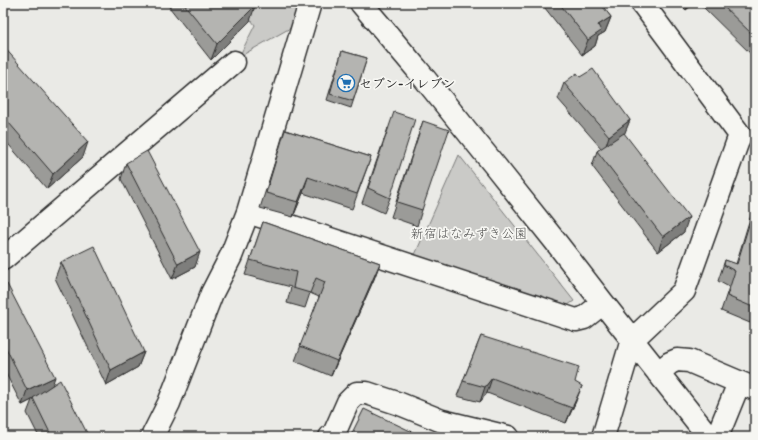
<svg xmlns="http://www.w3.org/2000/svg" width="758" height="440" font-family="Delius,'Klee One',sans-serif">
  <rect width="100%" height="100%" fill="#eaeae6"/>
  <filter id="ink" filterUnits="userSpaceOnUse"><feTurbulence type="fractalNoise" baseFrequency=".025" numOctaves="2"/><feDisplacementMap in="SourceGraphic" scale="8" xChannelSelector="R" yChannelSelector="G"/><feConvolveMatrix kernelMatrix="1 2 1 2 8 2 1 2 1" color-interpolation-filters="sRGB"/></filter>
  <g filter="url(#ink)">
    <path fill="#cacac7" stroke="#7a7a79" d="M238 3H301L292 27 239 57 255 25Z
      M459 155 574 301 568 305 414 257Z"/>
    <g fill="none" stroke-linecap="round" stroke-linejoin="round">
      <defs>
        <path id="minor" d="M361 3 416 68 496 167 555 241 603 303 709 437
          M248 212 576 320 584 318 603 303
          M3 259 234 62
          M658 373 670 363 677 360 689 361 755 389
          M152 437 169 403 212 293 231 256 248 212 310 3
          M330 437 333 436 348 402 357 393H367L400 404 442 421 508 437
          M603 437 632 340 684 291 740 135 642 3
          M717 437 739 383"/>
      </defs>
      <use href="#minor" stroke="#2b2b2b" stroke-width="25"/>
      <use href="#minor" stroke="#f6f6f2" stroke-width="22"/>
    </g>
    <path fill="#9b9b98" stroke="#2b2b2b" d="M166 3H253L250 21 211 60Z
      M541 3H600L611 17 605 32 598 36 595 46 582 55Z
      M682 3H694L686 10 681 5Z
      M699 3H755V58Z
      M3 46 83 157 47 189 3 138Z
      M342 51 367 58 351 108 327 100Z
      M580 77 630 120 624 134 684 232 658 252 592 166 597 151 601 148 558 99 564 83Z
      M423 121 422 210 417 226 391 217Z
      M388 128 390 198 384 213 362 203Z
      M285 130 371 157 352 209 303 193 293 217 260 208 280 146Z
      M126 163 195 267 172 279 121 179Z
      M755 164V183L751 182V175Z
      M755 202V311L750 323 721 311 729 287 718 281 725 260 736 264Z
      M263 222 380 263 374 279 331 376 295 361 319 297 310 293 305 308 287 303 291 287 245 275Z
      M61 262 144 352 138 367 106 385 55 278Z
      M3 286 52 386 89 437H39L27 413 32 400 22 405 3 368Z
      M481 336 575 382 576 401 566 423 487 393 480 402 457 396Z"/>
    <path fill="#7e7e7c" stroke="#2b2b2b" d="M689 3H694L686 10Z
      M255 6 250 21 211 60 217 44Z
      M611 17 605 32 598 36 595 46 582 55 588 40 598 25Z
      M630 120 624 135 604 152 609 136Z
      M88 142 83 157 47 189 53 174Z
      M308 177 303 193 293 217 298 202Z
      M689 217 684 232 658 252 663 237Z
      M200 252 195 267 172 279 178 264Z
      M380 263 374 279 331 376 337 361Z
      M144 352 138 367 106 385 111 370Z
      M55 377 50 392 33 398 32 400 22 405 27 390Z
      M492 378 487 393 480 402 485 387Z
      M582 386 576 401 566 423 572 408Z"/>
    <path fill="#b4b4b1" stroke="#2b2b2b" d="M183 3H253L255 6 217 44Z
      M559 3H600L611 17 598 25 601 31 588 40Z
      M720 3H755V37Z
      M3 46 88 142 53 174 3 116Z
      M342 51 367 58 353 101 330 94Z
      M593 69 630 120 609 136 564 83 577 73 580 77Z
      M394 112 415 119 390 198 368 188Z
      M423 121 449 130 422 210 397 202Z
      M285 130 371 157 357 194 308 177 298 202 266 193Z
      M624 133 689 217 663 237 597 151Z
      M147 151 200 252 178 264 126 163Z
      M755 205V308L727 296 735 271 724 265 725 260 737 264Z
      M263 222 380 263 337 361 300 346 325 282 316 278 310 293 293 288 296 272 250 260Z
      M94 246 144 352 111 370 61 262Z
      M7 284 55 377 27 390 3 342V286Z
      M481 336 579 367 575 382 582 386 572 408 492 378 485 387 463 381Z
      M60 380 89 437H52L33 398Z
      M364 409 423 437H350Z"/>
  </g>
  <defs>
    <symbol id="supermarket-ring" viewBox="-11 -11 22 22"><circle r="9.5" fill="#f6f6f2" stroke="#1f6fb2" stroke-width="1.5"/><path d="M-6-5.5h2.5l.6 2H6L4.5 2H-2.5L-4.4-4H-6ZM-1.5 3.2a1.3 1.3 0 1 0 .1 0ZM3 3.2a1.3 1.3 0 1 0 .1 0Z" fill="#1f6fb2"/></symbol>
  </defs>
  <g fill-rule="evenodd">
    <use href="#supermarket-ring" x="336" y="73" width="20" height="20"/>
  </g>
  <g text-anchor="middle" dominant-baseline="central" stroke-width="3.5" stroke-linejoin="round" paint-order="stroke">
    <g font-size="13" font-weight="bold" fill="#2b2b2b" stroke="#f6f6f2" text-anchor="start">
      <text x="359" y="83">セブン-イレブン</text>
    </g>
    <g font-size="13" fill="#535352" stroke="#f6f6f2">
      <text x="469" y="233">新宿はなみずき公園</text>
    </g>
  </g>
  <rect width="758" height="440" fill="none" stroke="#f6f6f2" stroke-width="16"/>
  <rect x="8" y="8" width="742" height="424" fill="none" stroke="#2b2b2b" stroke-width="1.5" filter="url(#ink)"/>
</svg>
